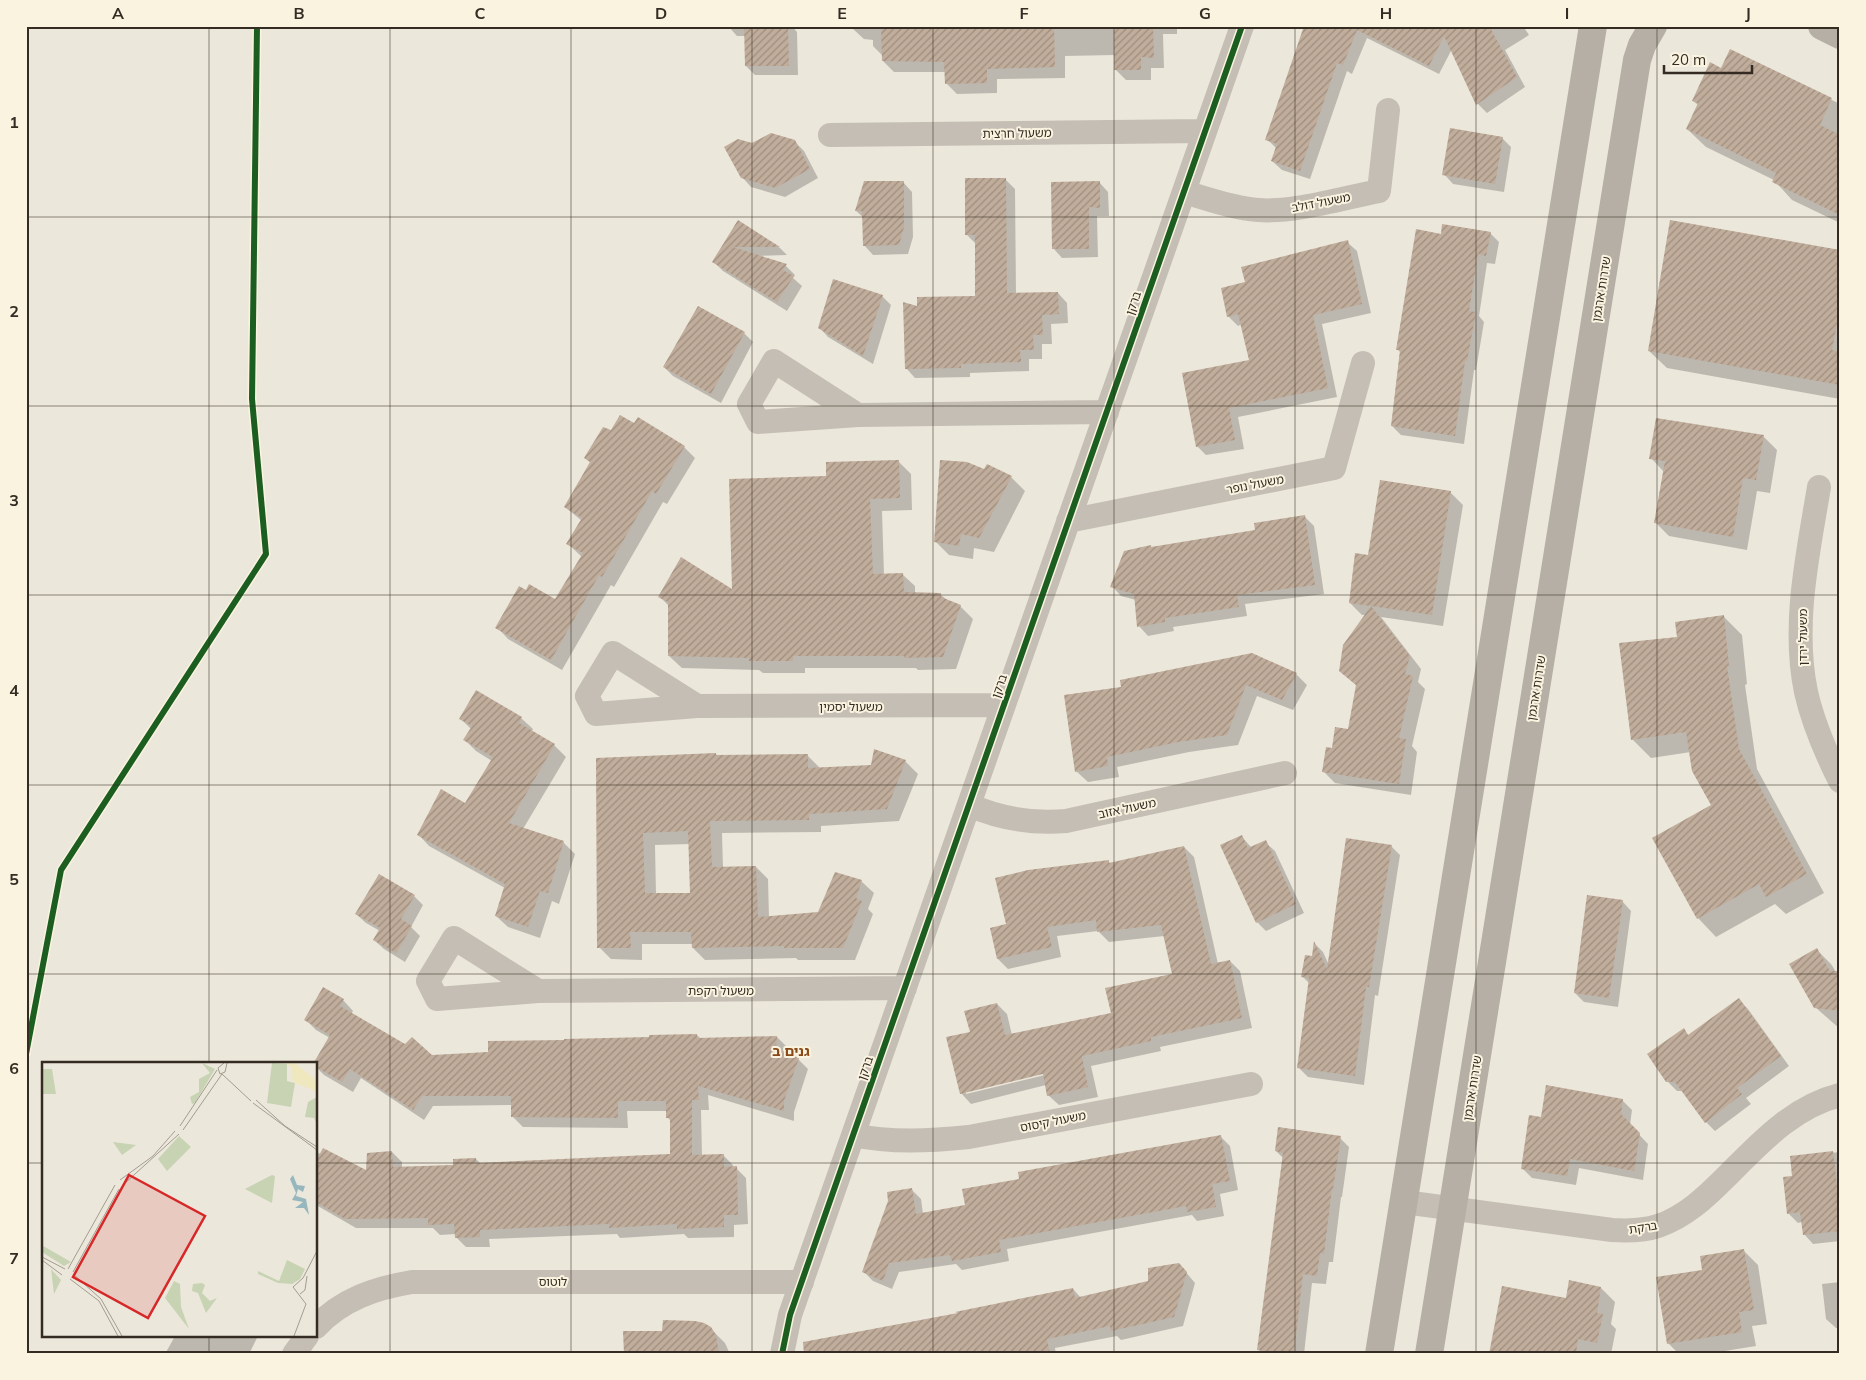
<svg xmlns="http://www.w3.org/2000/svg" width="1866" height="1380" font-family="Mulish,'Noto Sans Hebrew',sans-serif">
  <defs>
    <pattern id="building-hatch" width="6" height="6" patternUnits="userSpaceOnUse" patternTransform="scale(1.25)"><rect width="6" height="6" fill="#c1ad9b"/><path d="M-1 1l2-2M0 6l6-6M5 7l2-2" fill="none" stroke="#9e8d7e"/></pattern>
  </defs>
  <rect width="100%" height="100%" fill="#ece7db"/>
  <path fill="#0003" fill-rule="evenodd" d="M728 26H792L797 32 798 75H755L746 66V36H737Z
    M853 26H1177V34H1163L1164 68H1151V80H1126L1115 69V55L1065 56V78L997 79V93L957 94 946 83V72H894L883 61V56L873 46V40L864 39 853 29Z
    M1306 26H1523L1529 35 1505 50 1525 87 1487 113 1478 104 1452 49 1439 74 1367 38 1352 74 1347 71 1310 179 1282 170 1272 161 1277 149 1267 139Z
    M1730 50 1840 104V223L1792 200 1774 180 1706 147 1687 129 1698 105 1693 101 1722 69Z
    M1502 138 1511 147 1504 192 1453 184 1444 174Z
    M794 141 804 151 818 178 785 197 751 187 742 177Z
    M1005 179 1015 189 1016 294 1058 293 1067 303 1068 323 1051 324 1052 344H1042V359H1029V371L970 373V377L915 378 906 368 918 308 977 297 976 244 967 235Z
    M903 182 912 192 913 237 908 254 873 255 864 245V218L856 211Z
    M1099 182 1108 192 1109 216H1097L1098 257 1062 258 1053 248Z
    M738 222 780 248 787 255 757 256 786 266 795 275 793 278 802 286 787 311 723 271 714 262Z
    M1490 233 1499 242 1495 264 1487 263 1479 316 1484 322 1476 370H1474L1464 444 1401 435 1392 426 1401 353 1397 349 1442 235Z
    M1347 242 1357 251 1371 313 1322 324 1337 397 1238 417 1244 449 1206 455 1197 446 1251 361 1242 324 1238 326 1228 316 1246 283Z
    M1840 252V399L1667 368 1649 351Z
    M882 296 891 305 873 364 828 337 819 327Z
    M744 333 753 342 721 403 673 376 664 367Z
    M611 432 684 447 695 458 667 504 663 502 614 587 611 585 562 670 508 639 497 627 526 591 556 601 582 557 568 544 582 521 565 507 591 463 586 458Z
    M1763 436 1777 450 1770 493 1757 491 1747 550 1669 536 1655 522 1664 472 1651 458Z
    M898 461 911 474 912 510 882 511 884 575 902 574 915 586V593L940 594 948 601 960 606 973 619 956 669 918 670 916 668H805V673H763L759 670 682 668 669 656V606L660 597 733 591 828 477Z
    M988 466 1011 477 1025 491 994 552 974 548 973 559 949 555 935 541Z
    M1451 493 1463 505 1443 626 1381 617 1421 669 1418 682 1425 689 1412 746 1417 752 1411 795 1335 783 1323 771 1333 749 1349 731 1357 686 1341 671 1366 615H1362L1350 603 1369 557Z
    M1305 517 1314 526 1324 594 1245 604 1247 616 1173 627 1174 631 1148 636 1139 626 1136 600 1121 596 1112 586 1151 546 1152 548 1257 531Z
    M1724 617 1742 635 1747 684 1745 685 1757 769 1824 893 1786 914 1775 904 1716 937 1698 918 1713 806 1691 752 1651 758 1632 739 1679 639Z
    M1296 674 1307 685 1293 710 1257 696 1238 745 1189 752 1117 767 1119 777 1088 782 1076 771 1065 696Z
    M460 718H521L533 729 532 731 554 745 566 757 523 829 563 842 575 854 559 904 552 901 540 938 508 927 496 916 505 888 429 846 418 834 466 805 492 761 476 751 465 740 471 729Z
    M875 751 905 761 918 774 899 821 821 826V832L722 833 723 868 756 867 768 879 769 917 819 913 861 881 874 893 868 909 873 914 855 960H798L796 958 705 960 693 948V944H642V960L611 959 599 947 597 759 716 754 718 756 807 755 820 768 872 766ZM690 844 691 894H656L655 845Z
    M1242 837 1252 848 1265 842 1275 851 1304 913 1266 931 1257 922Z
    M1391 846 1400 855 1378 996 1375 995 1364 1085 1308 1077 1298 1067 1309 983 1303 977 1313 957 1315 944 1323 952 1329 965Z
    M1184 847 1194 857 1218 964 1230 961 1240 971 1252 1028 1160 1047 1161 1051 1091 1066 1098 1097 1059 1105 1048 1095 1046 1085 971 1104 961 1093 971 1033 997 1004 1007 1014 1012 1035 1112 1014 1173 975 1164 936 1109 942 1098 931 1057 936 1061 957 1008 969 998 959 991 929 1007 925 1108 861 1111 864ZM1048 1071 1049 1074 966 1094V1091Z
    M414 896 423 905 411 927 420 936 405 962 384 949 374 940 380 931 366 923 356 914Z
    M1622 901 1631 911 1618 1007 1584 1002 1575 993Z
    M1817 950 1831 964 1836 972 1840 973V1029L1815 1007Z
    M343 1000 353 1011 351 1014 405 1046 432 1057 697 1035 701 1039 777 1037 787 1047 786 1054 798 1059 808 1069 794 1112V1121L708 1095 709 1110H701L702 1156 723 1155 733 1165V1168H736L746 1178 748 1224 734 1225V1237L688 1238 684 1234 620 1238 617 1234 489 1239 490 1247H466L456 1237V1234L440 1235 433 1228H356L316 1205V1152L367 1172 392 1152 402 1162V1168L455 1166 476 1159 481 1164 672 1156 671 1121 668 1118V1111H627L628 1128 523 1127 513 1117 512 1105 433 1106 424 1120 361 1078 353 1092 324 1075 316 1067 330 1038 316 1030 306 1020Z
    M1739 1000 1748 1009 1789 1066 1746 1098 1751 1104 1715 1131 1706 1122 1683 1091H1677L1667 1081 1683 1030 1689 1036Z
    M1622 1100 1632 1110 1630 1125 1648 1144 1643 1180 1579 1168 1576 1185 1532 1178 1522 1168Z
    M1221 1137 1230 1146 1238 1190 1220 1194 1224 1216 1197 1221 1192 1215 1007 1249 1009 1261 962 1270 956 1264 899 1272 892 1289 873 1281 864 1272 912 1190 921 1199 923 1214 966 1206 1021 1180Z
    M1340 1138 1349 1147 1342 1197H1341L1333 1262H1329L1326 1284 1312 1283 1304 1354H1263L1258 1349 1284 1159 1276 1151Z
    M1840 1152V1241L1813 1244 1804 1234 1802 1222 1798 1223 1788 1213 1793 1177 1791 1157Z
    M1744 1251 1758 1265 1767 1324 1752 1326 1756 1346 1706 1354H1679L1668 1343Z
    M1179 1264 1195 1283 1183 1326 1121 1340 1117 1336 1055 1348 1056 1354H850L959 1314 1073 1289 1081 1298 1149 1282Z
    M1840 1282V1328H1836L1826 1319 1822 1284Z
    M1601 1288 1615 1302 1611 1324 1616 1329 1611 1354H1490L1567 1300Z
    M710 1328 725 1343 730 1354H625L663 1332Z
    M175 1336H258L249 1354H165Z"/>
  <path fill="url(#building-hatch)" fill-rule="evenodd" d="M744 26H788L789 66H745Z
    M881 26H1054L1055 67 987 69V83L945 84 944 62 882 61Z
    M1114 26H1153L1154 58 1141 57V70H1114Z
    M1304 26H1489L1517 77 1476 105 1444 36 1429 66 1357 30 1343 65 1337 63 1300 171 1271 161 1277 144 1265 140Z
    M1730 49 1832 98 1820 125 1840 135V215L1772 182 1776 173 1686 129 1698 103 1692 101 1710 62 1721 68Z
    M1450 128 1503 137 1495 184 1442 175Z
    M771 133 795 140 810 169 775 188 741 178 724 147 738 139 752 143Z
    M965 178H1006L1007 293 1058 292 1059 314 1042 315 1043 335H1033L1034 350H1020L1021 362 961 364V368L905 369 903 302 917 306V297L975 296V235H965Z
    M864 181H904V227L899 245 863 246 862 211H855Z
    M1100 181V208L1089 207V249H1052L1051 182Z
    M738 220 780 247H733L787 264 783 270 794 276 777 302 712 262Z
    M1670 220 1840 250V308L1832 350 1840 352V385L1648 351Z
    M1442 224 1491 232 1486 256 1478 254 1469 311 1476 312 1467 361H1465L1455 436 1391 426 1400 350H1396L1416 229 1441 234Z
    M1348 240 1362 304 1313 315 1328 388 1229 408 1235 440 1196 447 1182 373 1249 360 1238 314 1227 317 1221 288 1245 282 1241 267Z
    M833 279 883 295 863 356 818 328Z
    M698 306 745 332 711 394 663 367Z
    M620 415 634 423 638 417 685 446 656 494 652 491 602 577 599 575 551 660 495 628 519 586 526 590 529 584 555 599 583 553 566 544 582 518 564 507 590 462 584 458 603 427 611 430Z
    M1656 418 1764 435 1756 480 1743 478 1733 537 1654 523 1665 461 1649 459Z
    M899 460 900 498 870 499 873 574 903 573 904 592 941 593V597L961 605 943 657 904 658V656H793V661H749V658L668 656V602L658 597 681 557 732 589 729 479 826 476V462Z
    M940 460 967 462 984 469 987 464 1012 476 979 538 961 534 959 546 934 542Z
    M1380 480 1451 491 1432 615 1371 606 1410 656 1405 674 1413 676 1399 738 1406 739 1399 784 1322 772 1326 747 1332 748 1335 727 1348 729 1356 685 1339 671 1343 645 1371 606 1349 603 1355 553 1368 555Z
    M1305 515 1315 585 1237 595 1239 607 1165 618V622L1137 627 1134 594 1110 587 1124 551 1151 545V547L1255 530 1254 523Z
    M1724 615 1729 666H1727L1739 749 1807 874 1766 897 1759 884 1697 919 1652 838 1711 805 1692 771 1686 732 1631 740 1619 643 1677 637 1675 622Z
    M1252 653 1297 673 1282 700 1246 685 1227 735 1178 742 1107 757 1108 766 1075 772 1064 695 1121 687 1120 680Z
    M476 690 522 717 519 723 555 744 509 823 564 841 548 893 540 891 528 927 495 916 505 884 417 835 441 789 465 803 493 757 463 740 472 726 459 719Z
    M874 749 906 760 887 809 809 814V820L710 821 712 867 756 866 758 917 818 912 835 872 862 880 856 898 862 901 843 948H784V946L692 948 691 932H630L631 948H597L596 758 716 753V755L808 754V768L871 765ZM688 831 690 893H645L643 833Z
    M1242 835 1248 848 1266 840 1296 904 1256 923 1220 845Z
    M1346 838 1392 845 1369 987H1366L1355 1076 1297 1068 1309 978 1301 977 1305 955 1312 956 1314 941 1327 969Z
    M1184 846 1211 964 1230 960 1242 1018 1151 1037V1041L1082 1056 1088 1087 1047 1096 1043 1074 960 1094 946 1037 970 1032 964 1011 997 1003 1005 1035 1111 1013 1105 988 1172 974 1161 925 1097 932 1096 920 1047 927 1052 947 997 959 990 928 1006 924 995 878 1028 870 1109 860V863Z
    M379 874 415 895 401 919 412 926 396 953 373 940 380 928 355 914Z
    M1587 895 1623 900 1609 998 1574 993Z
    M1817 948 1830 971H1840V1011L1814 1008 1789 964Z
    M323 987 344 999 340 1006 405 1044 412 1037 432 1055 488 1052V1041L564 1040V1039L649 1037V1035L697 1034V1038L777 1036 776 1049 799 1058 784 1101V1111L698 1086 699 1100H692V1155L724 1154V1167L737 1166 738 1215H724V1227L677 1229V1224L609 1228V1224L480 1230V1237L455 1238 454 1224 428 1225V1218L345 1219 316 1202V1161L323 1148 366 1170 367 1153 392 1151 393 1167 453 1165V1159L476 1158V1163L670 1154V1118H666V1101H618V1118L511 1117V1096H422L413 1110 350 1069 342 1082 316 1067V1064H313L330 1035 304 1020Z
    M1739 998 1781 1056 1737 1088 1742 1094 1705 1123 1675 1082H1666L1647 1054 1684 1028 1688 1035Z
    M1546 1085 1623 1099 1621 1114 1640 1133 1634 1171 1570 1159 1567 1176 1521 1169 1529 1115 1541 1117Z
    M1278 1127 1341 1136 1333 1189 1332 1188 1324 1254 1320 1253 1317 1276 1303 1274 1294 1354 1257 1350 1283 1153 1275 1151Z
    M1221 1135 1230 1181 1212 1184 1216 1207 1187 1212 1186 1206 999 1240 1001 1252 952 1261 950 1255 889 1263 883 1281 862 1272 888 1201 887 1192 912 1188 916 1214 965 1205 962 1189 1019 1179 1018 1172Z
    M1833 1151 1840 1213V1231L1803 1235 1800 1212 1787 1214 1783 1177 1792 1176 1790 1156Z
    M1744 1249 1754 1310 1739 1312 1742 1332 1667 1344 1656 1277 1702 1270 1700 1256Z
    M1179 1263 1187 1272 1174 1317 1111 1331 1110 1326 1047 1339 1050 1354H804L803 1342 958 1313 955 1312 1073 1288 1075 1298 1148 1281V1268Z
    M1569 1280 1601 1287 1597 1313 1603 1314 1597 1343 1578 1339 1576 1354H1489L1502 1286 1566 1298Z
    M663 1320 695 1321 704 1323 711 1327 716 1335 719 1354H624L623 1331H662Z"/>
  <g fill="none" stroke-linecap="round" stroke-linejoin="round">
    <path stroke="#c4beb4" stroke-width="24" d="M830 135 1205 131
      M1184 192C1209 199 1232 208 1258 210 1293 213 1343 198 1379 191L1388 110
      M858 415 774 361 749 404 758 422 858 415 1107 412
      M1819 487C1808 554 1792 624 1806 692 1813 723 1826 753 1840 781
      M1068 521 1334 468 1363 363
      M697 706 613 653 587 696 596 714 697 706 1004 705
      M969 805C1001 819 1031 824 1066 821L1285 773
      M538 991 454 938 428 981 437 999 538 991 905 988
      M853 1135C891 1143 930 1141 969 1137L1251 1084
      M1404 1202 1612 1230C1628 1231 1643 1231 1658 1226 1685 1217 1706 1197 1726 1177 1759 1144 1792 1107 1840 1095
      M316 1327C342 1299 376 1288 412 1282H802
      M294 1354 307 1336
      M782 1354 790 1315 1242 26"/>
    <path stroke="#b5afa5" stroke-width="28" d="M1822 26 1840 35
      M1379 1354 1593 26
      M1429 1354 1637 60 1642 45 1653 26"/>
    <defs>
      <path id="cycleway" d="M26 1054 61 870 266 554 252 399 257 26
        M782 1354 790 1315 1242 26"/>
    </defs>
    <use href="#cycleway" stroke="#faf3e0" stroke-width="9"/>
    <use href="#cycleway" stroke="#1b5e20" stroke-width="6"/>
  </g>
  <path fill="none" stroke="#342c23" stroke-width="1" stroke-opacity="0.55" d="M209 26V1064M390 26V1354M571 26V1354M752 26V1354M933 26V1354M1114 26V1354M1295 26V1354M1476 26V1354M1657 26V1354M26 217H1840M26 406H1840M26 595H1840M26 785H1840M26 974H1840M26 1163H44M316 1163H1840M209 1336V1354"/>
  <g text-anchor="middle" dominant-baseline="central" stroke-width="4" stroke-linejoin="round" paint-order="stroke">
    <g font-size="12" fill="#342c23" stroke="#faf3e0">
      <text transform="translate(1017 133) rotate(-1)">משעול חרצית</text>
      <text transform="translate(1321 202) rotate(-11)">משעול דולב</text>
      <text transform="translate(1601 289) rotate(-81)">שדרות ארגמן</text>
      <text transform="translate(1133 303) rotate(-71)">ברקן</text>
      <text transform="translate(1255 484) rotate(-11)">משעול נופר</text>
      <text transform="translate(1802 637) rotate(-90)">משעול ירדן</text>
      <text transform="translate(999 686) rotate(-71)">ברקן</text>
      <text transform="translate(1536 688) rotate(-81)">שדרות ארגמן</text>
      <text x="851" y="706">משעול יסמין</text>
      <text transform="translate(1127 808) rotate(-12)">משעול אזוב</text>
      <text x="721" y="990">משעול רקפת</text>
      <text transform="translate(865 1068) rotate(-71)">ברקן</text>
      <text transform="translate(1472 1088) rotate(-81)">שדרות ארגמן</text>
      <text transform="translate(1053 1121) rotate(-11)">משעול קיסוס</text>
      <text transform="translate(1643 1227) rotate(-9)">ברקת</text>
      <text x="553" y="1281">לוטוס</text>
    </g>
    <g font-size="14" font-weight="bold" fill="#894816" stroke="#faf3e0">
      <text x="791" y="1051">גנים ב</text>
    </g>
  </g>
  <g transform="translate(42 1062)">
    <rect width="275" height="275" fill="#ece7db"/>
    <path d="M160 1 173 7 153 41 150 42 148 35 157 30V17L168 11ZM0 7H10L14 32H0ZM275 35V62L272 56 263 55 266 40ZM137 74 149 85 125 109 116 97ZM71 80 94 83 80 93ZM230 113 233 114 230 141 203 127ZM0 184 3 185 29 200 22 204 0 190ZM245 198 263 207 258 217 250 222 236 221 216 212V209L237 219ZM9 207 19 218 12 232ZM132 219 138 222 139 245 147 267 123 236ZM160 221 163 223 160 231 168 239 175 236 164 251 156 231 150 229 151 222Z" fill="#c7d3b3"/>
    <path d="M243 1H253L275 19V35L272 28 253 21 249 15 250 5Z" fill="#efe7be"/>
    <path d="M230 1 245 2V19L253 21 249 45 225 41Z" fill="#c7d3b3"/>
    <path d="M251 113 255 123 263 124 261 130 256 127 254 134 264 137 267 153 262 146H253L261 140 250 138 254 131 248 117Z" fill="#96b7be"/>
    <path fill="none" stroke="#a29c91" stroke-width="1" d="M182 1 176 6 178 12 183 10 185 1M180 12 209 39M214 38 243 64 275 85M211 41 275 88M138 64 175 8M141 68 180 12M78 118 111 94 133 69M82 122 137 72M0 195 23 207M0 198 20 213M26 207 73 123M31 210 77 127M31 212 59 237 80 274M28 217 57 239 76 274M258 232 263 228 265 214M252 274 264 242 251 225 261 216 275 189"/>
    <path fill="#d62828" fill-opacity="0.15" stroke="#d62828" stroke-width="2.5" d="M87 113 163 154 106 256 31 215Z"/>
    <rect width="275" height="275" fill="none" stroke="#342c23" stroke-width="2.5"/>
  </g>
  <rect width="1866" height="1380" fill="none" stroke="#faf3e0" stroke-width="55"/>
  <path d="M1664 65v8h88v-8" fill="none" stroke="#342c23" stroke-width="2.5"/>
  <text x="1671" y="65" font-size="15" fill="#342c23" stroke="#faf3e0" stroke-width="4" paint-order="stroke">20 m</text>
  <rect x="28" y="28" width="1810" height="1324" fill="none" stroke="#342c23" stroke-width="2"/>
  <g font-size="16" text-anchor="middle" font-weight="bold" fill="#342c23">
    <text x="118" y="19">A</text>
    <text x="299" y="19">B</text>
    <text x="480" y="19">C</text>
    <text x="661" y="19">D</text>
    <text x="842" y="19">E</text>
    <text x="1024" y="19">F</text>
    <text x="1205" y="19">G</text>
    <text x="1386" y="19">H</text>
    <text x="1567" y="19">I</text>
    <text x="1748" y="19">J</text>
    <text x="14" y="128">1</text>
    <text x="14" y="317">2</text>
    <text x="14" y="506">3</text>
    <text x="14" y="696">4</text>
    <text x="14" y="885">5</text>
    <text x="14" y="1074">6</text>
    <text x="14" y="1264">7</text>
  </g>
</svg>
